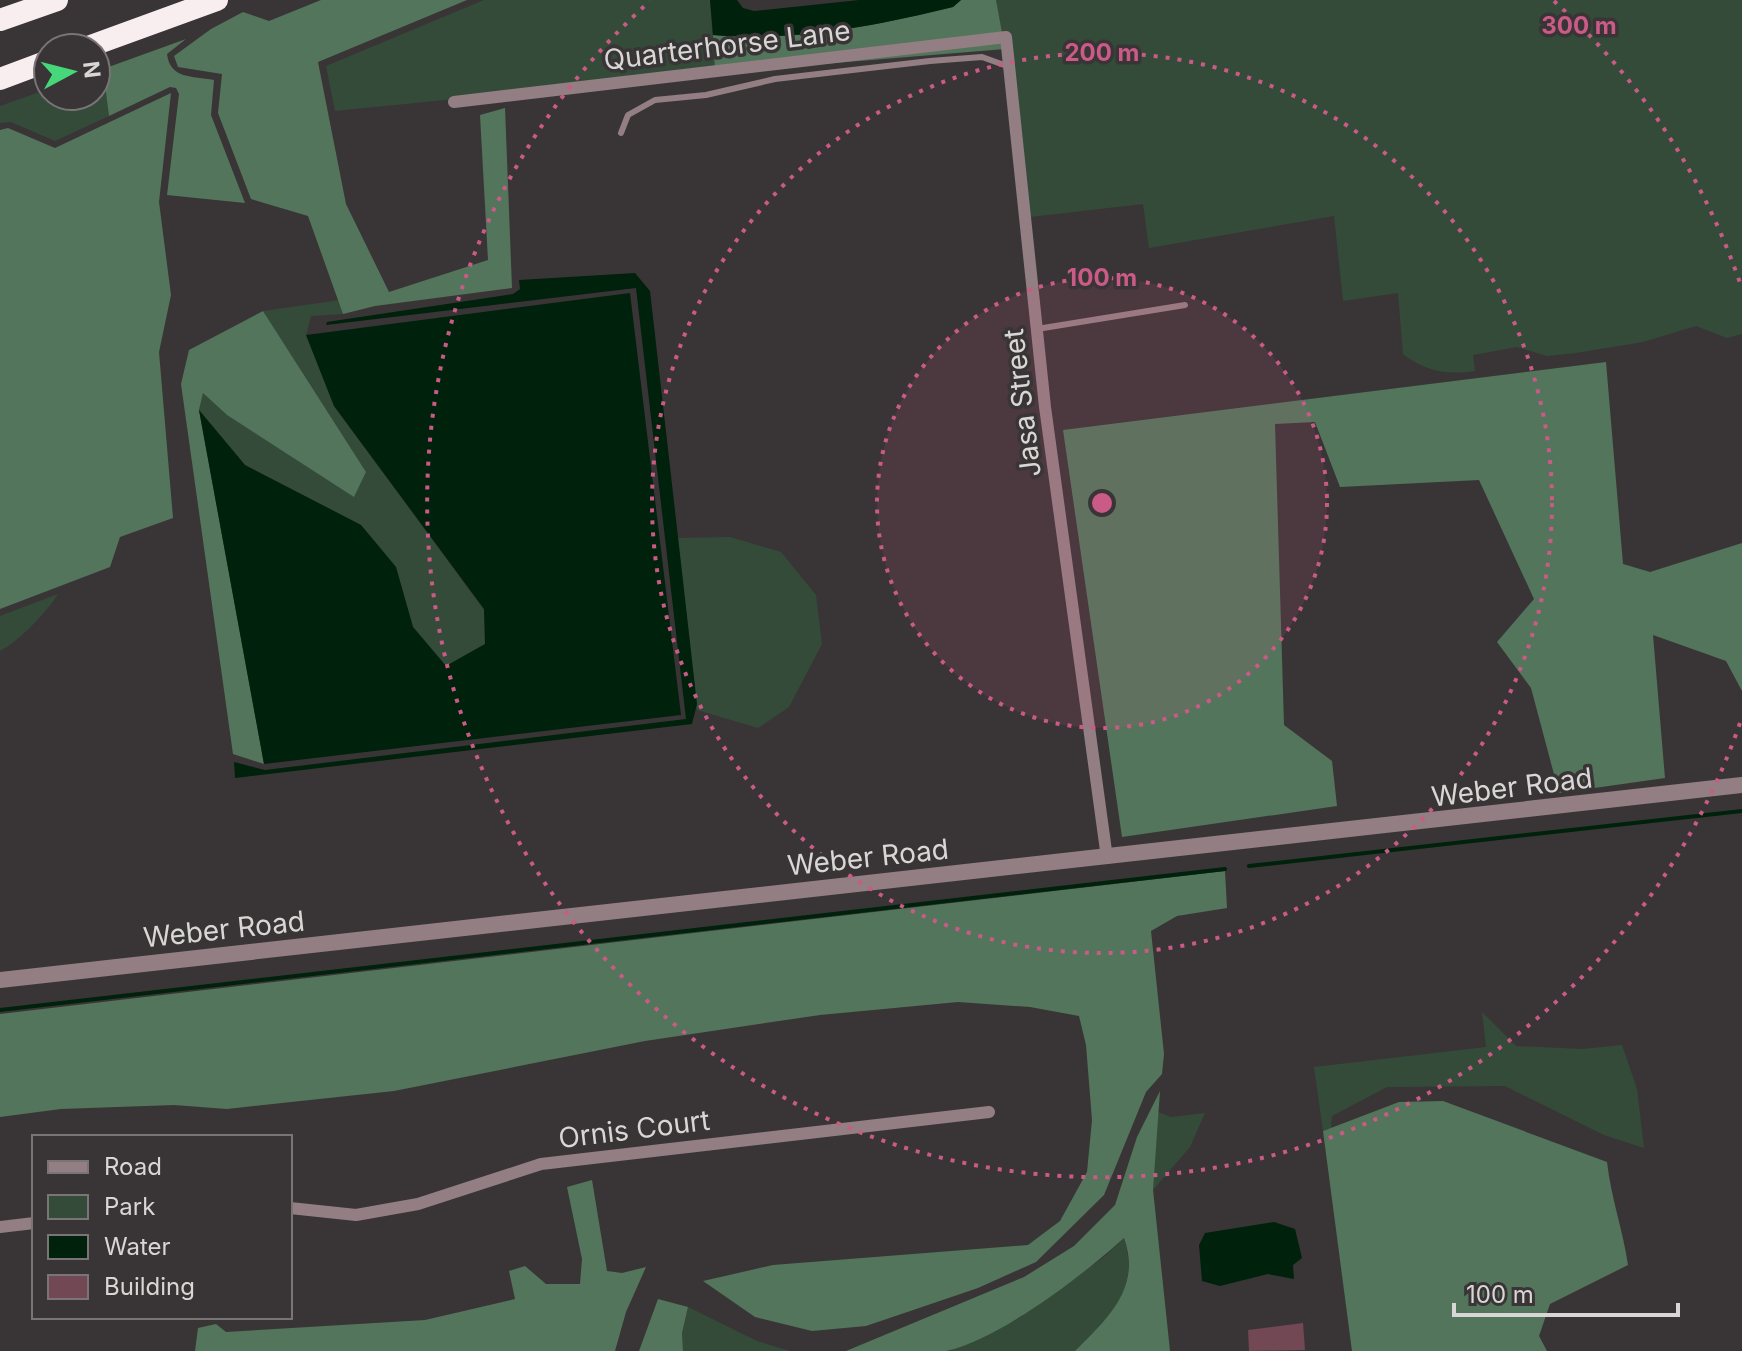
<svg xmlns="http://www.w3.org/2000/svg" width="1742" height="1351" font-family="Inter,sans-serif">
  <rect width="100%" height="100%" fill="#393536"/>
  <path fill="#344b39" d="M484 0H710L715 73 335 111 326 66Z
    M996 0H1742V334L1727 338 1696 326 1643 342 1576 353 1547 356 1517 347 1473 355 1475 371C1447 375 1426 372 1403 354L1398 293 1343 301 1334 216 1149 248 1143 204 1030 217Z
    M103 69 109 116 55 141 11 122 0 123V106L48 89V96H96V71Z
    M340 300 343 314 311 316 306 335 334 406 484 610 485 644 446 666 413 627 396 567 361 525 245 465 199 410 203 392 227 415 354 496 366 472 263 311Z
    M730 537 781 552 816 595 822 644 789 707 758 728 697 710 678 538Z
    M58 594C47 612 18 642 0 651V616Z
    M1482 1012 1516 1046 1582 1049 1622 1045 1637 1089 1644 1148 1604 1135 1505 1086 1387 1087 1332 1116 1331 1128 1323 1131 1314 1067 1486 1047Z
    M1158 1112 1171 1117 1205 1113 1190 1147 1153 1190 1170 1351 1144 1234Z
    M1124 1238C1140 1292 1110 1316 1075 1351H946L1016 1320 1104 1257Z
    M688 1307 757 1341 790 1351H683L682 1333Z"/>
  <path fill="#53755b" d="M321 0H467L318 62 346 204 389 292 488 260 480 115 505 108 512 288 375 306 343 314 308 216 251 199 218 113 222 74 178 67 174 56 211 29 243 12 269 21Z
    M961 0H996L1005 49 715 73 713 35C792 42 876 26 953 7Z
    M186 39 167 54C170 79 192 76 214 80L211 115 245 203 167 195 179 94 176 88 170 87 109 116 103 69Z
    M171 93 159 202 171 295 159 352 173 518 120 537 110 567 0 609V130L8 128 55 148Z
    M263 311 366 472 354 497 227 415 203 393 199 410 264 764 233 754 181 384 189 350Z
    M1606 362 1623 564 1650 572 1742 543V691L1726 661 1653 635 1665 778 1559 793 1531 688 1497 642 1534 599 1479 480 1340 487 1315 422 1275 424 1284 725 1332 761 1337 806 1122 837 1063 430Z
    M1225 871 1227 908 1177 916 1151 931 1164 1054 1162 1074 1146 1092 1104 1195 1036 1262 978 1288 866 1326 812 1331 755 1317 703 1281 773 1265 1028 1245 1060 1221 1087 1172 1092 1120 1086 1045 1079 1016 1030 1007 958 1002 820 1015 645 1041 394 1091 227 1109 174 1105 61 1109 0 1117V1014Z
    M1160 1091 1153 1190 1170 1351H1075C1107 1319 1142 1288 1124 1238 1082 1276 1000 1339 946 1351 918 1351 875 1351 846 1351L1024 1277 1074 1246 1115 1205 1137 1137Z
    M1443 1101 1607 1162C1611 1198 1623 1230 1628 1265L1550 1304 1539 1336 1547 1351H1352L1323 1131 1399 1102Z
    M592 1180 607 1271 622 1273 646 1267 626 1312 615 1351H195L198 1328 216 1324 226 1332 425 1320 515 1299 509 1271 525 1266 546 1284H580L582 1259 567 1187Z
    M658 1299 688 1307 682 1333 683 1351H639Z"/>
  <path fill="#00210b" d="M710 0H737L743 8 754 11 859 0H961L953 7C876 26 792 42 713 35Z
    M635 273 650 291 697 704 692 724 235 778 234 762 265 770 686 719 636 288 326 325 327 322 513 294 520 289 519 280Z
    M630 293 681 715 264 764 199 410 245 465 361 525 396 567 413 627 446 666 485 644 484 609 334 406 306 335Z
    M1274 1222 1295 1229 1302 1258 1293 1265 1294 1279 1268 1274 1220 1286 1202 1281 1199 1245 1205 1233Z"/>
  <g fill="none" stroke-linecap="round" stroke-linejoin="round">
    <path stroke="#00210b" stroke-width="4" d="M1249 866 1742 811
      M0 1010 1225 869"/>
  </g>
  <path fill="#714853" d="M1303 1323 1305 1350 1249 1351 1248 1330Z"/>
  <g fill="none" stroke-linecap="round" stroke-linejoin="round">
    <path stroke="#937e83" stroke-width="6" d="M621 133 628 115 655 100 706 95 775 79 930 61 982 57 1007 66
      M1037 329 1185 305"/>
    <path stroke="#937e83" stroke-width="12" d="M454 102 1006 37 1045 407 1107 858
      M290 1208 356 1215 418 1204 541 1164 989 1112
      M0 1227 34 1223"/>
    <path stroke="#937e83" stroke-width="16" d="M0 980 1742 785"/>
    <path stroke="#f8eef0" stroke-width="22" d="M0 20 57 0
      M85 48 217 0
      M0 79 48 61"/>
  </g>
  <circle cx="1102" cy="503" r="225" fill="#ca5a86" fill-opacity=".12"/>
  <g fill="none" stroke="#ca5a86" stroke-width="4" stroke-dasharray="4 8">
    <circle cx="1102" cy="503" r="225"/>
    <circle cx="1102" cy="503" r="450"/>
    <path d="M1740 723A675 675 0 1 1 650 1M1554 1A675 675 0 0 1 1740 283"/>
  </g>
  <g text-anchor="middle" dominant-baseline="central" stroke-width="7" stroke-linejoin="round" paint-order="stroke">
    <g font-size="28" fill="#d9d6d6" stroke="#393536">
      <text transform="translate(727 45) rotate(-7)">Quarterhorse Lane</text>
      <text transform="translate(1022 403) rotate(-97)">Jasa Street</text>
      <text transform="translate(1512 787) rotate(-7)">Weber Road</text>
      <text transform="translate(868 857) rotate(-6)">Weber Road</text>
      <text transform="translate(224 929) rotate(-6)">Weber Road</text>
      <text transform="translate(634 1129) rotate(-7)">Ornis Court</text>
    </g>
  </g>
  <circle cx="1102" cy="503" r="12" fill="#ca5a86" stroke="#393536" stroke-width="4"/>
  <g font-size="24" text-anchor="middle" font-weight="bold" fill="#ca5a86" stroke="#393536" stroke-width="7" stroke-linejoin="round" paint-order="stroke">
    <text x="1579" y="34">300 m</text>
    <text x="1102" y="61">200 m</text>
    <text x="1102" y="286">100 m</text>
  </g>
  <rect x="32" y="1135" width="260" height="184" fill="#393536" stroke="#797576" stroke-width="2"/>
  <rect x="48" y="1161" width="40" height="12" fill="#937e83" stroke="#797576" stroke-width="2"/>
  <text x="104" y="1175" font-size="24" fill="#d9d6d6">Road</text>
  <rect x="48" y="1195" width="40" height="24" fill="#344b39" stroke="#797576" stroke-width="2"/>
  <text x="104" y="1215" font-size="24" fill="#d9d6d6">Park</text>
  <rect x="48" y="1235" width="40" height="24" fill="#00210b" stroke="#797576" stroke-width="2"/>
  <text x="104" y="1255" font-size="24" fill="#d9d6d6">Water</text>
  <rect x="48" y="1275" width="40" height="24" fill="#714853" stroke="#797576" stroke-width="2"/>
  <text x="104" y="1295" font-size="24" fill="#d9d6d6">Building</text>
  <g transform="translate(72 72) rotate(83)"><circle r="38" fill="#393536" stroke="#797576" stroke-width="2"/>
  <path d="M0-6L14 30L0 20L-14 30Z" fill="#45d77a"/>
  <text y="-12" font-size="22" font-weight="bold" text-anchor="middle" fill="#d9d6d6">N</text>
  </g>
  <path d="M1454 1303v12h224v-12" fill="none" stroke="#d9d6d6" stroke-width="4"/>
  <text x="1466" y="1303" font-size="24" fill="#d9d6d6" stroke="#393536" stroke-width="6" paint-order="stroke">100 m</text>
</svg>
